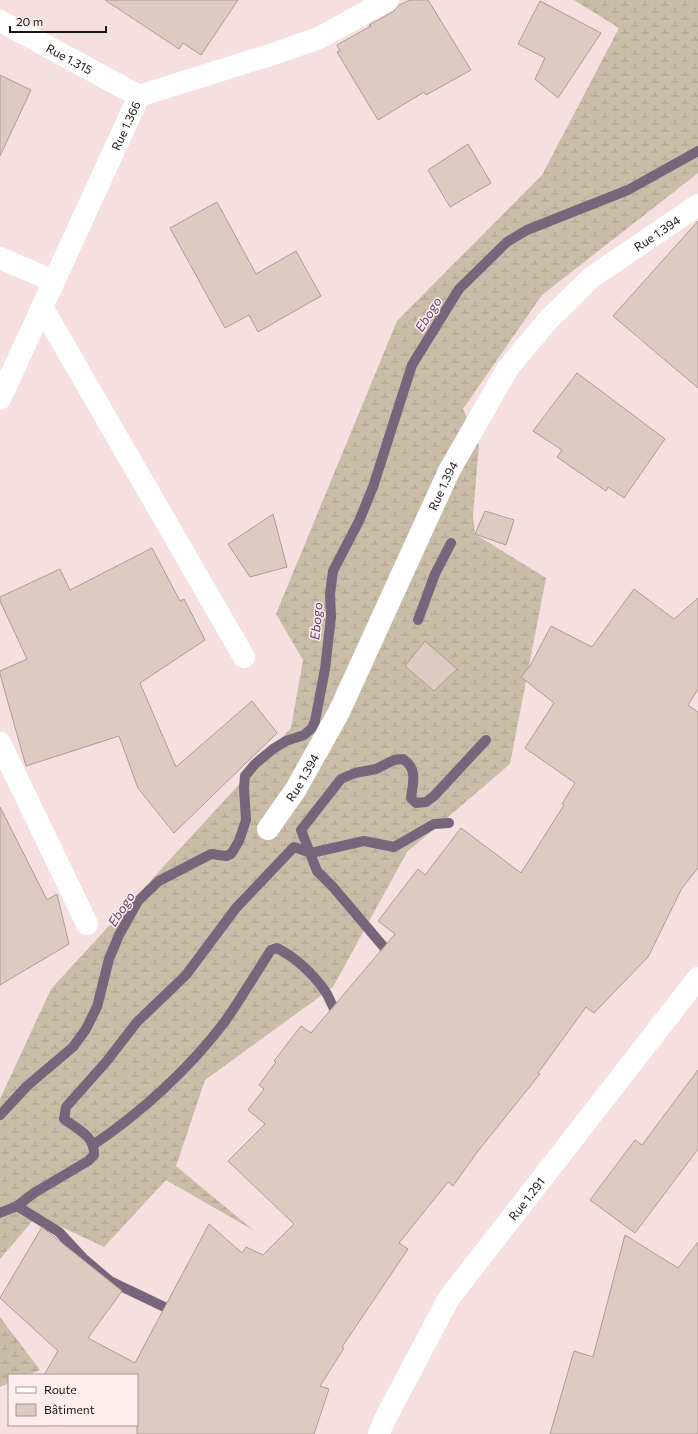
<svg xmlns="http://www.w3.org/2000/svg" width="698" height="1434" font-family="Commissioner,sans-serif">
  <defs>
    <pattern id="wetland-marsh" width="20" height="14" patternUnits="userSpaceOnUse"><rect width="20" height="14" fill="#cabda7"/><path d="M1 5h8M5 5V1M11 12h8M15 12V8" fill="none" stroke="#ada28f"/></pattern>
  </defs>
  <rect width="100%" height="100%" fill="#f5dfdf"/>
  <path fill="url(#wetland-marsh)" d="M574 0H698V173L542 295 463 409 479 445 473 515 475 534 546 578 510 764 407 852 333 987 205 1080 176 1166 253 1230 166 1180 104 1247 62 1227 34 1219 0 1259V1099L51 989 291 728 303 660 276 614 397 321 542 175 619 28Z
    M0 1317 40 1370 28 1375H9V1383L0 1387Z"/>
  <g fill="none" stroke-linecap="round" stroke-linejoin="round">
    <path stroke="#77657c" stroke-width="10" d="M418 620 435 574 451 543
      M393 957 388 952 333 887 317 871 301 830 341 779 355 773 376 769 394 760 403 759C418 769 413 782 411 798L416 803 426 802 434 796 486 740
      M0 1115 27 1086 73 1047 86 1029 97 1007 109 959 119 935 138 901 159 881 211 854 226 856 231 854 239 841 246 820 244 788 245 776 255 764 273 749 286 741 304 735 312 728 315 721 325 669 331 617 330 594 333 571 359 521 373 487 412 365 459 289 507 242 527 230 628 190 698 151
      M93 1145C142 1112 191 1067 226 1020 242 997 256 973 271 950L277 948C296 958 313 974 325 991 331 1000 333 1010 340 1018
      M17 1206 59 1232 83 1258 110 1281 177 1313
      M0 1213 17 1206 34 1193 88 1161 94 1155C95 1136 77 1129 64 1119L66 1107 106 1062 137 1022 186 975 236 908 294 847 311 853 364 841 394 847 434 824 449 823"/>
  </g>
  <path fill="#ddcbc2" stroke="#ad9c93" d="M105 0H238L201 55 183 43 179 49Z
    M410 0H428L471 70 426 95 424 92 378 120 337 52 340 51 337 45 371 26 369 25 394 11 399 5Z
    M540 1 601 33 558 98 535 79 545 58 518 44Z
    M0 75 31 90 0 156Z
    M468 144 491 183 450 207 428 170Z
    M217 202 256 274 296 251 321 296 258 332 249 315 225 328 170 228Z
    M698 221V388L613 316Z
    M577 373 665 439 624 498 608 487 606 491 557 457 562 450 533 431Z
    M485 511 514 520 506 545 475 534Z
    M273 514 287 567 250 577 228 544Z
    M152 548 180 601 184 599 205 640 140 683 176 767 252 701 277 733 174 833 138 788 119 736 26 766 0 674V671L27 659 0 601V597L60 569 70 590Z
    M634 589 674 619 698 598V689L688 705 698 712V868L682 888 648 957 594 1013 586 1007 538 1073 540 1074 478 1151 453 1186 448 1182 399 1243 408 1249 342 1347 344 1348 320 1386 329 1389 314 1434H137V1375H44L58 1351 0 1298 42 1227 122 1291 88 1338 135 1363 209 1224 242 1253 246 1247 263 1255 294 1224 228 1161 265 1124 248 1110 264 1089 259 1085 276 1062 274 1061 301 1026 311 1033 395 934 378 921 418 869 425 875 461 828 521 873 564 805 562 804 575 783 525 748 554 703 521 677 530 666 551 626 592 647Z
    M425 641 457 669 434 691 405 666Z
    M0 807 47 900 57 894 69 944 0 985Z
    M698 1070V1149L635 1233 590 1200 635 1140 642 1145Z
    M625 1235 678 1268 698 1242V1434H550L574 1351 593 1357Z"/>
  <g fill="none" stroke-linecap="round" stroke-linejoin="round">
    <g stroke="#fff" stroke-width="22">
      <path id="s1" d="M0 21 139 96"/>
      <path d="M0 258 54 281"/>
      <path d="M42 307 244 657"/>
      <path id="s2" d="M0 399 139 96 276 53 319 38 388 0"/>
      <path d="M0 743 87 924"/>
      <path id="s3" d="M268 829 296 789 339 712 449 471 508 368 549 319 592 277 698 205"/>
      <path id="s4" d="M379 1434 384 1421 449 1298 698 978"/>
    </g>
  </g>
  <g text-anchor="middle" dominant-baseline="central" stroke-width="3" stroke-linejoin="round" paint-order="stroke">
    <g font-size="12" fill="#1b1414" stroke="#ffeded">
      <text stroke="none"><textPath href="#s1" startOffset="79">Rue 1.315</textPath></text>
      <text stroke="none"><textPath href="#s2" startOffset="301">Rue 1.366</textPath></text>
      <text stroke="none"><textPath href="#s3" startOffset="723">Rue 1.394</textPath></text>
      <text stroke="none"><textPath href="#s3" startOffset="386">Rue 1.394</textPath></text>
      <text stroke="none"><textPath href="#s3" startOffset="62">Rue 1.394</textPath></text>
      <text stroke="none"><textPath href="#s4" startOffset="279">Rue 1.291</textPath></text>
    </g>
    <g font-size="13" font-style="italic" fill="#614171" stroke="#ffeded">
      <text transform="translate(428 314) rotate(-58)">Ebogo</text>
      <text transform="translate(316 621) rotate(-85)">Ebogo</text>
      <text transform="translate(121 909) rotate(-57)">Ebogo</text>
    </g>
  </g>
  <rect x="8" y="1374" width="130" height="52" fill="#ffeded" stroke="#a49696"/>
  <rect x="16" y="1387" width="20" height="6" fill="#ffffff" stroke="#a49696"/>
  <text x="44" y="1394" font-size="12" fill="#1b1414">Route</text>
  <rect x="16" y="1404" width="20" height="12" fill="#ddcbc2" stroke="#a49696"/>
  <text x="44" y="1414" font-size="12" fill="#1b1414">Bâtiment</text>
  <path d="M10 26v6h96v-6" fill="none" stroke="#1b1414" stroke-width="2"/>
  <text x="16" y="26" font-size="12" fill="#1b1414" stroke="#ffeded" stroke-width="3" paint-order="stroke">20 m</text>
</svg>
